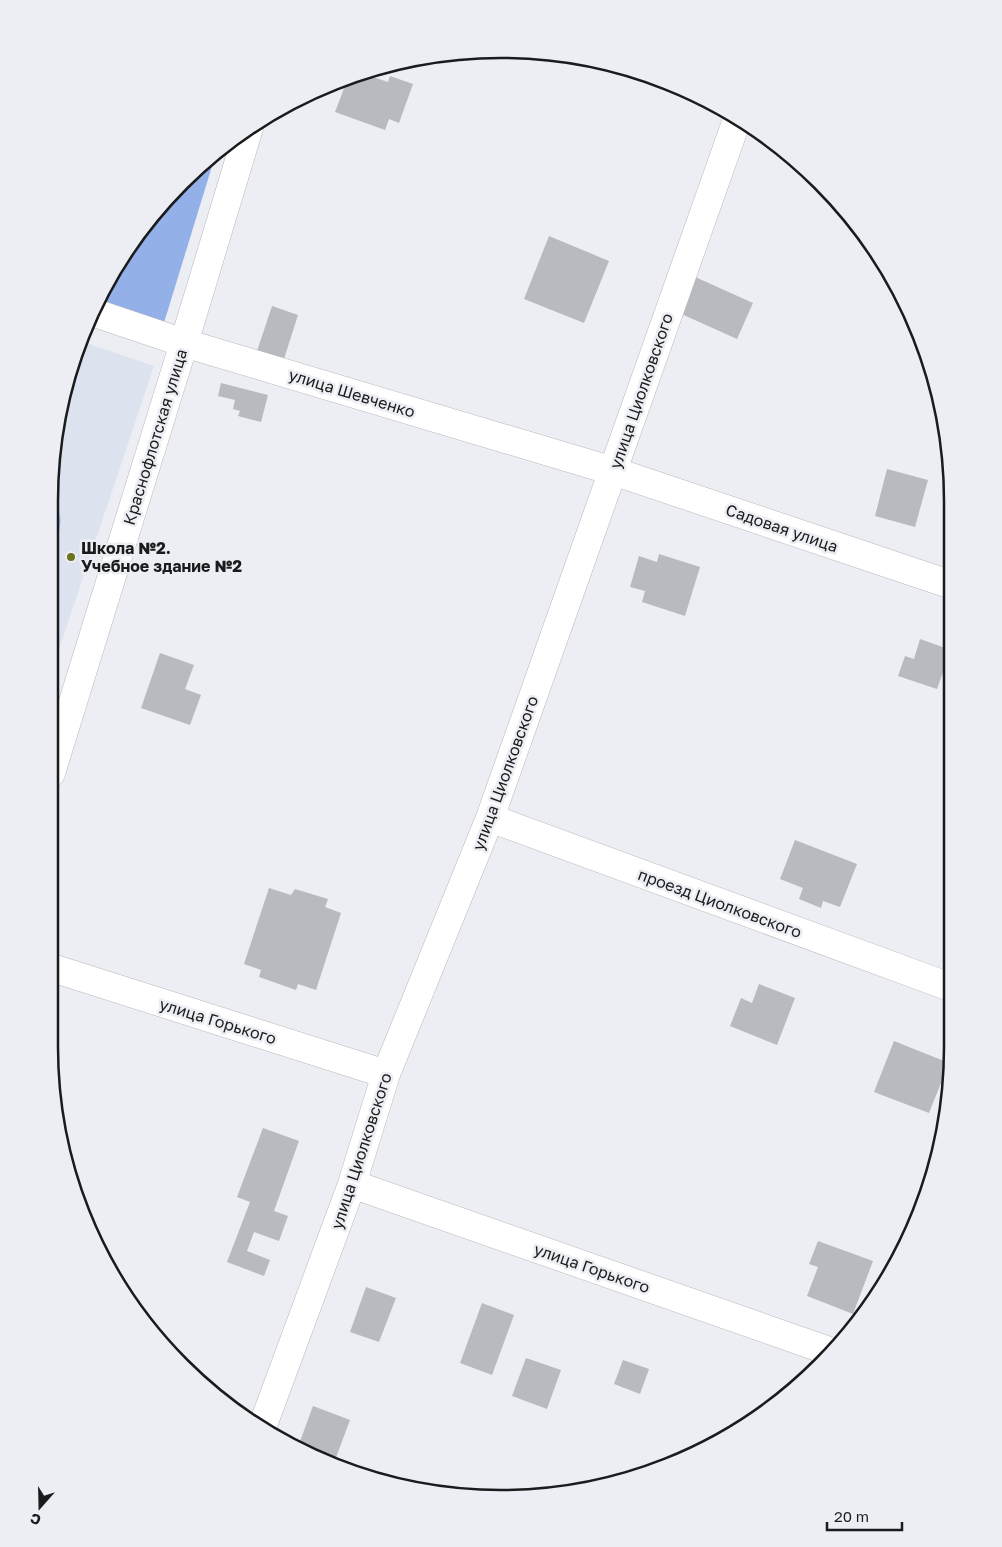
<svg xmlns="http://www.w3.org/2000/svg" width="1002" height="1547" font-family="'Golos Text',sans-serif">
  <rect width="100%" height="100%" fill="#eceef3"/>
  <path fill="#dde3ee" d="M83 342 154 366 51 673 53 442Z"/>
  <path fill="#afc6f3" d="M52 484 61 520 52 575Z"/>
  <path fill="#94b0e8" d="M217 150 163 326 95 301 161 203Z"/>
  <path fill="#b8babf" d="M361 73 388 82 390 76 413 84 399 123 389 119 385 130 335 112 348 78Z
    M549 236 609 261 584 323 524 299Z
    M693 276 753 303 737 339 677 312Z
    M272 306 298 315 284 359 257 351Z
    M221 383 268 395 261 422 238 416 240 411 233 409 235 400 218 396Z
    M887 469 928 480 915 527 875 516Z
    M659 554 700 567 685 616 642 602 645 591 630 587 639 556 657 562Z
    M920 639 951 650 937 689 898 676 905 656 914 659Z
    M160 653 194 665 185 689 201 695 190 725 141 708Z
    M795 840 857 864 840 907 823 901 821 908 799 899 803 888 780 879Z
    M269 888 291 895 295 889 328 899 325 907 341 913 316 990 298 984 296 990 259 977 261 970 244 964Z
    M759 984 795 998 777 1045 730 1026 741 998 752 1003Z
    M894 1041 949 1063 929 1113 874 1092Z
    M263 1128 299 1141 274 1211 288 1216 279 1241 254 1232 247 1251 270 1260 264 1276 227 1262 250 1202 237 1197Z
    M818 1241 873 1261 853 1314 807 1296 818 1267 809 1264Z
    M366 1287 396 1298 379 1342 350 1332Z
    M482 1303 514 1315 492 1375 460 1363Z
    M526 1358 561 1370 547 1409 512 1396Z
    M623 1360 649 1369 640 1394 614 1384Z
    M313 1406 350 1420 334 1463 299 1444Z"/>
  <g fill="none" stroke-linecap="round" stroke-linejoin="round">
    <defs>
      <path id="minor" d="M92 312 184 343 613 471 952 585
        M51 773 184 343 249 128
        M490 818 950 987
        M49 967 386 1074
        M352 1184 832 1352
        M263 1425 352 1184 386 1074 490 818 738 117"/>
    </defs>
    <use href="#minor" stroke="#b6b8bc" stroke-width="29"/>
    <use href="#minor" stroke="#fff" stroke-width="28"/>
  </g>
  <circle fill="#6c731c" stroke="#eceef3" stroke-width="2" cx="71" cy="557" r="5"/>
  <g text-anchor="middle" dominant-baseline="central" stroke-width="5" stroke-linejoin="round" paint-order="stroke">
    <g font-size="16" fill="#1a1b1c" stroke="#eceef3">
      <text transform="translate(641 391) rotate(-71)">улица Циолковского</text>
      <text transform="translate(352 393) rotate(17)">улица Шевченко</text>
      <text transform="translate(155 437) rotate(-73)">Краснофлотская улица</text>
      <text transform="translate(782 528) rotate(19)">Садовая улица</text>
      <text transform="translate(505 773) rotate(-70)">улица Циолковского</text>
      <text transform="translate(720 903) rotate(20)">проезд Циолковского</text>
      <text transform="translate(218 1021) rotate(17)">улица Горького</text>
      <text transform="translate(361 1151) rotate(-72)">улица Циолковского</text>
      <text transform="translate(592 1268) rotate(19)">улица Горького</text>
    </g>
    <g font-size="16" font-weight="bold" fill="#1a1b1c" stroke="#eceef3" text-anchor="start">
      <text x="81" y="548">Школа №2.<tspan x="81" dy="18">Учебное здание №2</tspan></text>
    </g>
  </g>
  <path d="M0 0H1002V1547H0ZM501 58H501A443 443 0 0 1 944 501V1047A443 443 0 0 1 501 1490H501A443 443 0 0 1 58 1047V501A443 443 0 0 1 501 58Z" fill="#eceef3" fill-rule="evenodd"/>
  <path fill="none" stroke="#1a1b1c" stroke-width="2.5" d="M501 58H501A443 443 0 0 1 944 501V1047A443 443 0 0 1 501 1490H501A443 443 0 0 1 58 1047V501A443 443 0 0 1 501 58Z"/>
  <g transform="translate(40 1507) rotate(200)" stroke="#eceef3" stroke-width="4" paint-order="stroke">
  <path d="M0-4L9 19L0 12L-9 19Z" fill="#1a1b1c"/>
  <text y="-8" font-size="14" font-weight="bold" text-anchor="middle" fill="#1a1b1c">С</text>
  </g>
  <path d="M827 1522v8h75v-8" fill="none" stroke="#1a1b1c" stroke-width="2.5"/>
  <text x="834" y="1522" font-size="15" fill="#1a1b1c" stroke="#eceef3" stroke-width="4" paint-order="stroke">20 m</text>
</svg>
